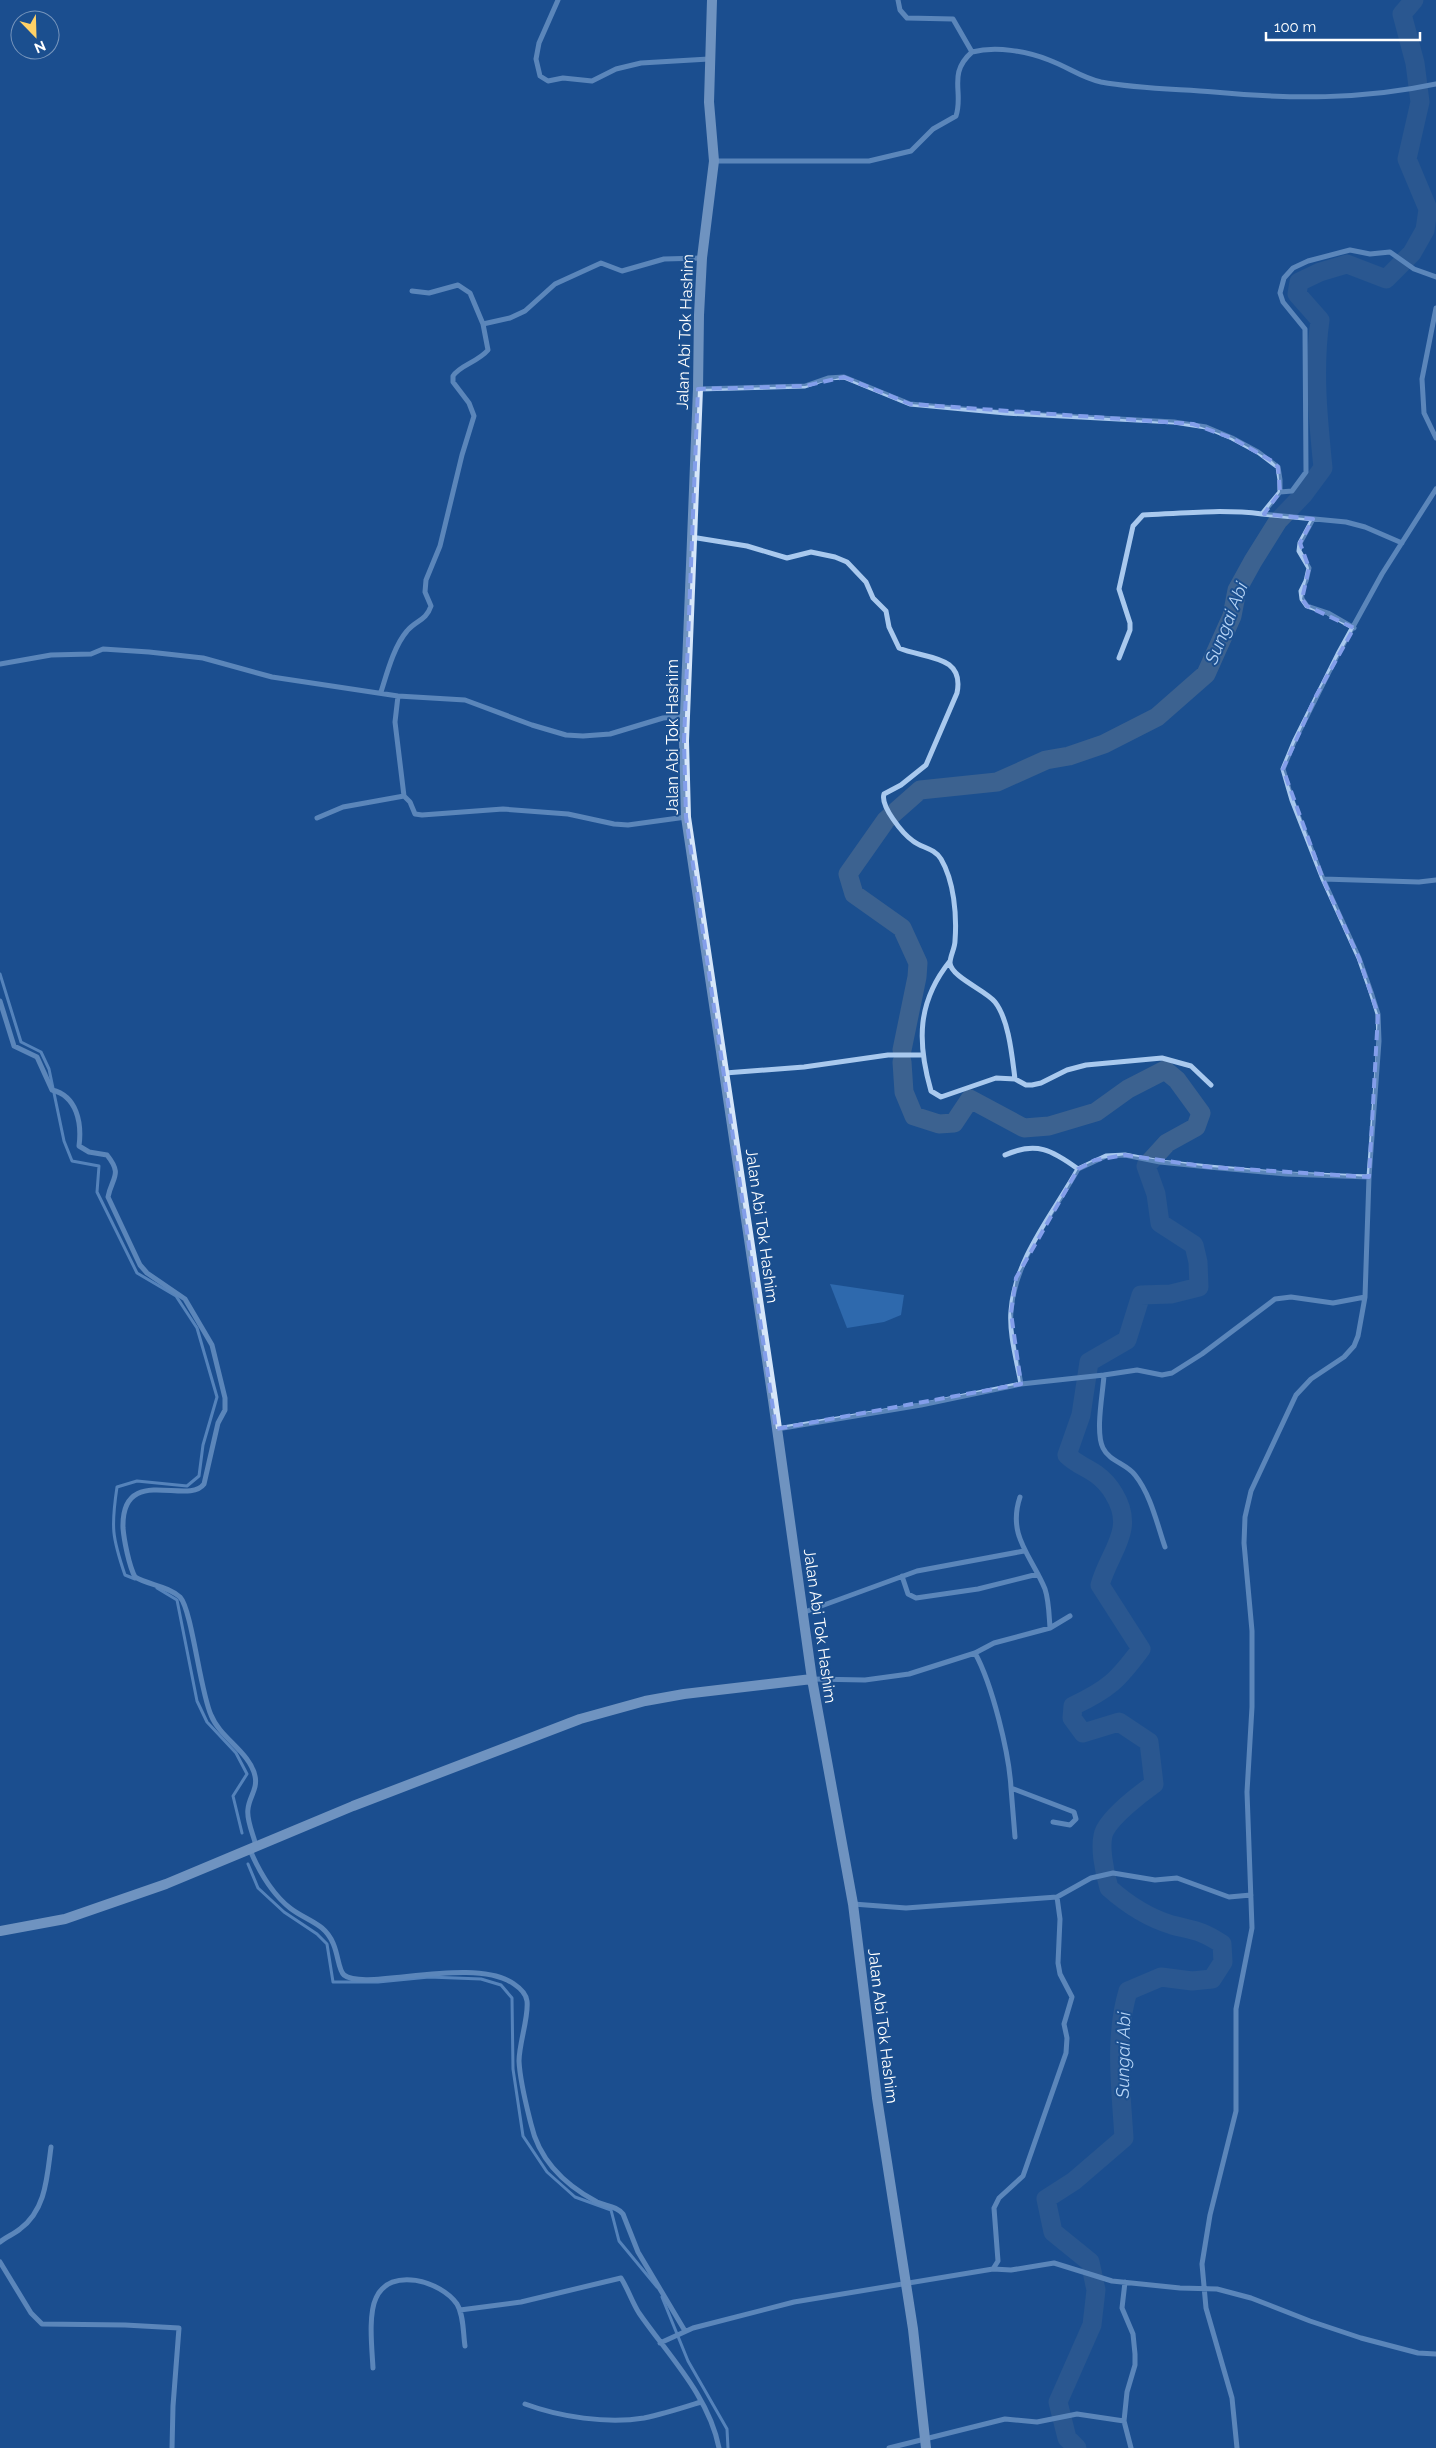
<svg xmlns="http://www.w3.org/2000/svg" width="1436" height="2448" font-family="Raleway,sans-serif">
  <rect width="100%" height="100%" fill="#1b4f8f"/>
  <path fill="#2e69ad" d="M830 1284 904 1295 901 1315 884 1322 847 1328Z"/>
  <g fill="none" stroke-linecap="round" stroke-linejoin="round">
    <path stroke="#9cc4f0" stroke-width="3" d="M0 974 21 1042 41 1052 49 1069 64 1141 72 1161 99 1166 97 1192 137 1273 176 1296 197 1328 217 1397 203 1445 199 1476 187 1486 137 1481 117 1487C111 1527 112 1537 125 1575L135 1579
      M157 1588 177 1600 197 1701 207 1722 236 1753 247 1774 233 1796 242 1833
      M248 1864 258 1888 284 1912 317 1934 327 1944 333 1982H378L429 1977 481 1979 501 1985 512 1998 513 2069 523 2136 547 2172 575 2197 611 2210 619 2241 657 2287
      M662 2297 688 2361 727 2429 728 2448"/>
    <path stroke="#3c6290" stroke-width="19" d="M902 1050 917 977 918 963 902 928 854 894 848 874 886 820 920 790 997 782 1046 760 1069 756 1104 744 1157 717 1206 674 1232 616 1237 590 1253 561 1278 521 1303 495 1323 468C1318 418 1313 370 1320 320L1297 294 1299 282 1320 272 1347 264 1386 279 1412 253 1425 230 1428 209 1407 159 1420 102 1415 63 1402 14 1414 0
      M902 1062 904 1092 914 1116 939 1124 954 1123 970 1099 1024 1128 1049 1126 1096 1112 1128 1089 1165 1070 1177 1080 1201 1113 1196 1127 1167 1143 1146 1166 1156 1194 1160 1223 1194 1245 1198 1262 1199 1287 1171 1294 1141 1295 1127 1340 1089 1362 1081 1415 1067 1455C1076 1464 1086 1467 1096 1474 1103 1479 1110 1487 1114 1494 1136 1530 1110 1550 1100 1585L1141 1649C1118 1680 1109 1689 1073 1706L1072 1718 1083 1733 1119 1722 1149 1742 1154 1784C1140 1794 1113 1815 1105 1830 1098 1843 1105 1874 1109 1888 1127 1904 1149 1918 1172 1925 1195 1931 1201 1930 1222 1944L1223 1962 1212 1979 1192 1981 1161 1977 1128 1991C1114 2038 1121 2089 1124 2138L1074 2181 1046 2199 1053 2232 1090 2262 1096 2290 1092 2325 1058 2402 1067 2438 1077 2448"/>
    <path stroke="#a9c9ee" stroke-width="5" d="M558 0 539 43 536 59 540 76 548 81 563 78 592 81 616 69 641 63 709 59
      M972 52C996 46 1026 51 1049 60 1068 67 1082 78 1101 82 1139 89 1177 89 1214 92 1289 99 1362 100 1436 84
      M714 161H869L911 151 933 129 956 116C964 92 947 74 972 52L953 19 907 18 900 10 898 0
      M412 291 429 293 458 285 470 293 483 324
      M1436 308 1422 379 1424 413 1436 438
      M698 389 805 386 828 378 844 377 910 404 1006 413 1174 422 1206 427 1232 438 1258 452 1278 467 1280 480V492L1262 514C1222 509 1183 513 1143 515L1133 526 1119 589 1130 623V630L1119 658
      M1280 492 1292 491 1306 472 1305 329 1283 302 1280 293 1284 278 1293 268 1308 261 1350 250 1370 254 1390 252 1414 269 1436 277
      M1262 514 1346 522 1365 527 1402 543
      M1313 519 1300 543 1299 551 1309 568 1306 581 1301 591 1302 599 1307 606 1328 613 1354 628
      M691 537 747 546 787 558 811 552 835 557 847 562 866 582 873 598 886 611 889 627 899 648C924 659 965 654 957 693L926 765 901 785 884 794C880 806 903 834 913 841 922 848 934 848 941 859 954 881 957 915 955 941 955 948 950 956 950 963 951 977 987 991 995 1002 1009 1020 1012 1056 1015 1079
      M0 664 51 655 91 654 103 649 149 652 203 658 272 677 398 696 465 700 532 725 566 735 583 736 610 734 663 718 685 716
      M381 692C387 673 394 646 407 631 416 620 426 621 431 606L425 592 426 580 440 546 462 455 474 416 469 403 453 382V376C460 365 478 362 488 350L483 324 510 318 525 311 555 284 601 263 622 271 664 259 702 258
      M404 796 410 802 415 814 422 815 503 809 568 814 614 824 628 825 686 817
      M317 818 343 807 404 796 395 722 398 696
      M1323 879 1419 882 1436 880
      M950 961C917 1002 917 1042 931 1091L941 1097 996 1078 1015 1079 1026 1085H1032L1041 1083 1067 1070 1086 1065 1162 1058 1191 1066 1211 1085
      M0 1001 14 1046 37 1057 52 1090C77 1096 82 1123 79 1146L89 1152 107 1155C123 1175 112 1177 108 1197L140 1265 147 1273 185 1299 212 1345 225 1398V1410L218 1423 204 1484C188 1506 121 1463 123 1528 124 1540 129 1566 135 1577 149 1585 168 1586 180 1597 192 1610 200 1691 211 1715 220 1738 250 1752 255 1776 258 1789 249 1797 248 1809 246 1820 254 1836 256 1846
      M725 1073 804 1067 888 1055H921
      M1005 1155C1036 1141 1052 1150 1078 1169
      M1104 1375 1137 1370 1162 1375 1172 1373 1202 1354 1275 1299 1291 1297 1333 1303 1365 1297
      M1021 1384C1017 1361 1009 1334 1011 1311 1015 1258 1053 1214 1078 1169L1106 1156 1125 1155 1160 1162 1209 1167 1286 1174 1369 1177
      M777 1429 921 1405 1021 1384 1104 1375C1103 1393 1095 1432 1103 1448 1109 1461 1127 1464 1135 1475 1151 1495 1157 1524 1165 1547
      M1020 1497C1007 1536 1031 1555 1045 1589 1049 1601 1049 1615 1050 1628
      M902 1576 908 1594 916 1598 978 1589 1038 1574
      M802 1613 917 1571 1024 1551
      M975 1653C992 1684 1009 1752 1011 1788L1074 1812 1076 1819 1070 1825 1053 1822
      M812 1679 865 1680 909 1674 975 1653 994 1643 1050 1628 1070 1616
      M1011 1788 1015 1837
      M250 1850C259 1871 271 1893 290 1908 300 1916 312 1920 322 1928 340 1943 336 1968 344 1975 364 1992 473 1955 514 1984 520 1988 526 1993 527 2001 529 2016 519 2044 519 2061 520 2082 526 2104 531 2124 539 2160 565 2185 597 2202 606 2206 617 2206 623 2214L638 2252 685 2331
      M853 1904 906 1908 1057 1897 1091 1878 1113 1873 1155 1880 1177 1878 1229 1897 1251 1895
      M0 2242C6 2237 14 2234 20 2229 46 2210 47 2177 51 2147
      M0 2262 31 2313 42 2324 125 2325 179 2328 173 2406 172 2448
      M993 2269 1011 2270 1054 2263 1112 2281 1180 2288 1217 2289 1251 2298 1310 2321 1361 2338 1418 2353 1436 2354
      M1125 2282 1122 2308 1133 2334 1135 2354V2365L1127 2392 1124 2421 1131 2448
      M460 2310 521 2302 621 2278C628 2289 632 2302 639 2313 668 2355 709 2396 719 2448
      M660 2343 693 2328 794 2302 993 2269 998 2261 994 2208 999 2198 1023 2176 1066 2053 1067 2038 1064 2024 1072 1997 1060 1974 1058 1963 1060 1919 1057 1897
      M373 2368C372 2349 368 2315 376 2298 390 2266 441 2281 457 2304 464 2316 463 2333 465 2346
      M525 2404C560 2417 607 2424 644 2418 664 2414 682 2408 701 2402
      M889 2448 1005 2419 1037 2422 1077 2414 1124 2421
      M1237 2448 1232 2398 1206 2308 1202 2264 1210 2215 1236 2111V2009L1252 1928 1247 1792 1252 1707V1631L1244 1543 1245 1517 1251 1491 1296 1395 1311 1379 1344 1357 1354 1346 1358 1336 1365 1297 1369 1177 1379 1041 1378 1014 1371 992 1359 958 1323 879 1292 800 1283 769 1295 740 1338 654 1382 574 1436 489"/>
    <path stroke="#d6e6fa" stroke-width="10" d="M712 0 709 102 714 161 702 258 699 315 698 389 684 741 686 817 773 1400 812 1679 853 1904 877 2098 913 2329 926 2448
      M0 1931 65 1919 166 1884 353 1806 580 1719 645 1701 684 1694 812 1679"/>
  </g>
  <path d="M0 0H1436V2448H0ZM844 377 910 404 1193 424 1232 438 1272 461 1278 467 1280 492 1264 514 1313 519 1300 543 1309 568 1302 599 1307 606 1354 628 1316 696 1283 769 1323 879 1359 958 1378 1014 1369 1177 1209 1167 1125 1155 1095 1160 1078 1169 1016 1278 1011 1313 1021 1384 776 1429 686 817 684 741 698 389 805 386Z" fill="#1b4f8f" fill-opacity=".55" fill-rule="evenodd"/>
  <path fill="none" stroke="#839eea" stroke-width="4" stroke-dasharray="10 6" stroke-linejoin="round" d="M844 377 910 404 1193 424 1232 438 1272 461 1278 467 1280 492 1264 514 1313 519 1300 543 1309 568 1302 599 1307 606 1354 628 1316 696 1283 769 1323 879 1359 958 1378 1014 1369 1177 1209 1167 1125 1155 1095 1160 1078 1169 1016 1278 1011 1313 1021 1384 776 1429 686 817 684 741 698 389 805 386Z"/>
  <g text-anchor="middle" dominant-baseline="central" stroke-width="4" stroke-linejoin="round" paint-order="stroke">
    <g font-size="16" fill="#fff" stroke="#1b4f8f">
      <text transform="translate(685 332) rotate(-88)">Jalan Abi Tok Hashim</text>
      <text transform="translate(672 737) rotate(-90)">Jalan Abi Tok Hashim</text>
      <text transform="translate(762 1226) rotate(82)">Jalan Abi Tok Hashim</text>
      <text transform="translate(820 1626) rotate(82)">Jalan Abi Tok Hashim</text>
      <text transform="translate(883 2026) rotate(83)">Jalan Abi Tok Hashim</text>
    </g>
    <g font-size="18" font-style="italic" fill="#b5d3f5" stroke="#1b4f8f">
      <text transform="translate(1226 623) rotate(-68)">Sungai Abi</text>
      <text transform="translate(1123 2055) rotate(-89)">Sungai Abi</text>
    </g>
  </g>
  <g transform="translate(35 35) rotate(157)"><circle r="24" fill="#1b4f8f" stroke="#7695bc"/>
  <path d="M0-4L9 19L0 12L-9 19Z" fill="#ffd166"/>
  <text y="-8" font-size="14" font-weight="bold" text-anchor="middle" fill="#ffffff">N</text>
  </g>
  <path d="M1266 32v8h154v-8" fill="none" stroke="#ffffff" stroke-width="2.5"/>
  <text x="1274" y="32" font-size="15" fill="#ffffff" stroke="#1b4f8f" stroke-width="4" paint-order="stroke">100 m</text>
</svg>
